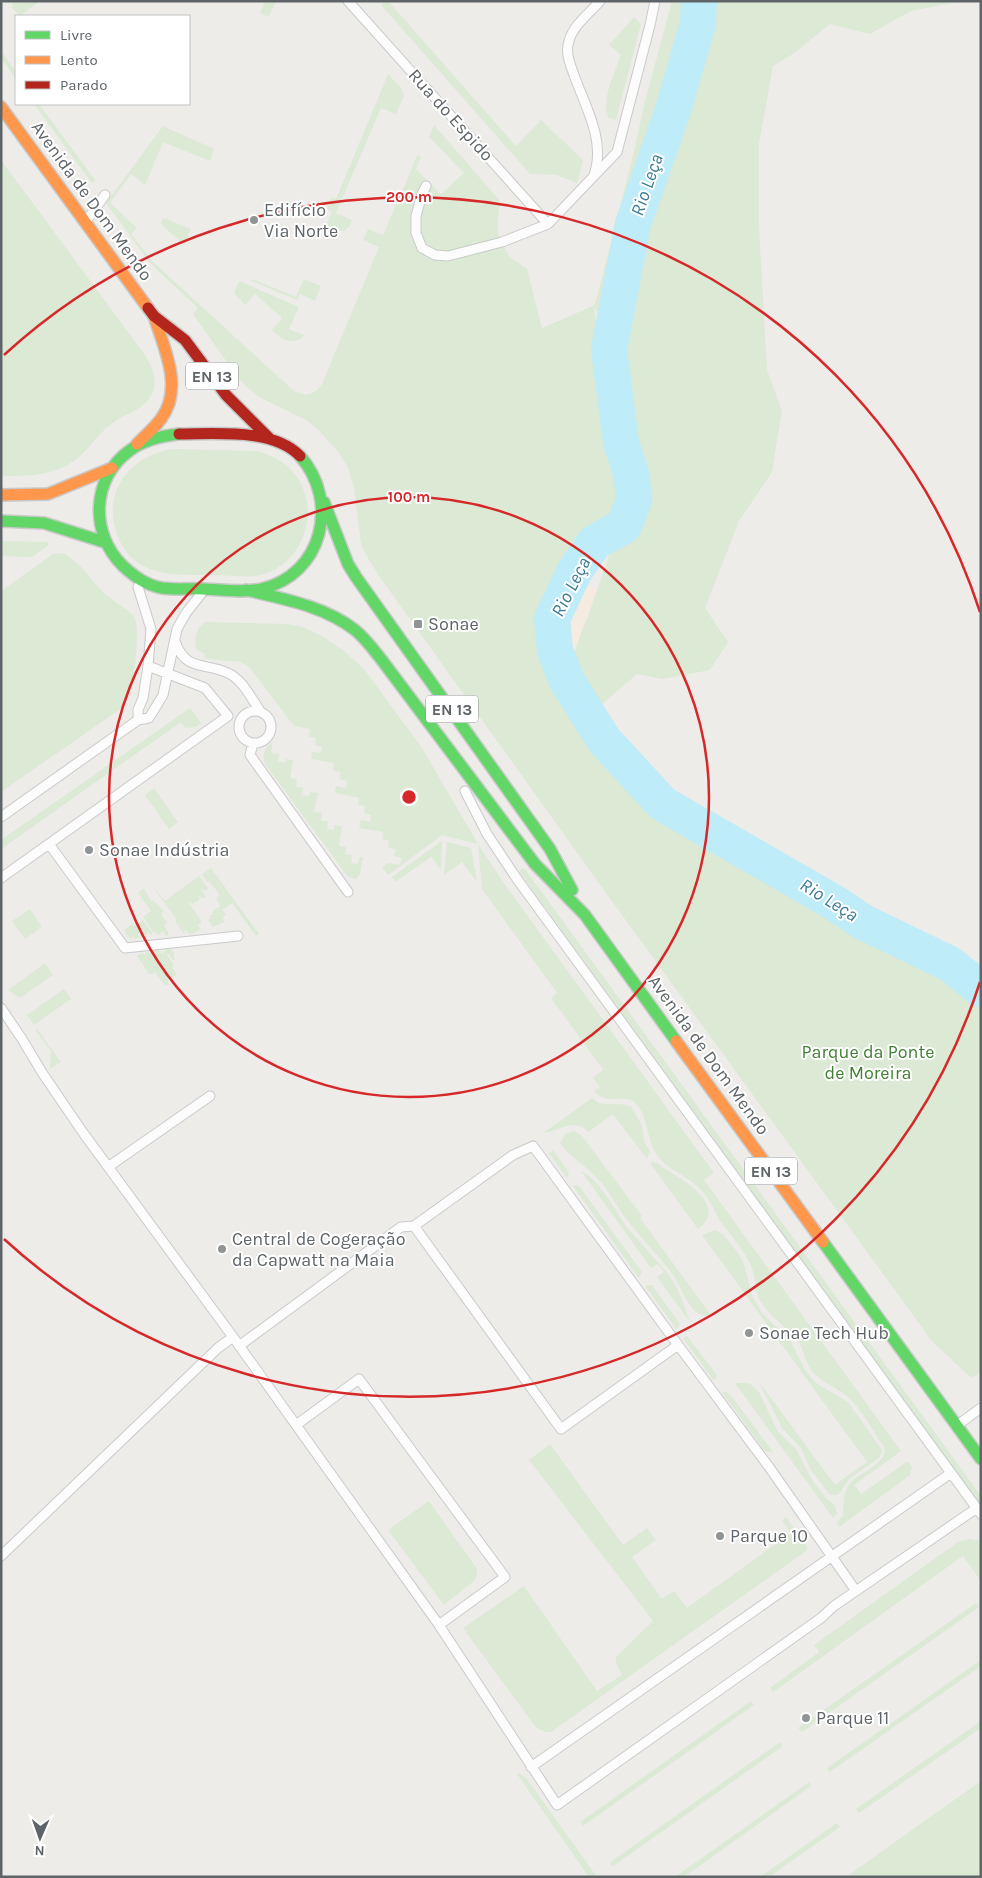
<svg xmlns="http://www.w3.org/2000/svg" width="982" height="1878" font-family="Karla,sans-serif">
  <rect width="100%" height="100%" fill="#eeece9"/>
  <path fill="#dbe9d5" d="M13 1H40L20 16 12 8Z
    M265 1H276L269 17 260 13Z
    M386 1H388L516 146 541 120 583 160 577 183 557 175 530 174 381 5Z
    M672 1H963L911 11 870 34 830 24 793 54 773 66 759 143V229L767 370 782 411 772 472 739 521 705 608 728 642 710 670 662 679 637 674 600 706 575 669 573 655 581 632 588 617 609 555 621 544 646 501 629 430 617 338 594 307 601 357 625 476 618 500 621 515 618 525 574 548 547 604V652L553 680 570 705 666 816 741 860 869 938 955 980 981 1000V1372L971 1378 931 1340 921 1326 598 882 379 576 366 555 361 544 354 488 348 468 338 451 317 429 308 421 261 398 248 388 239 379 193 314 198 308 151 264 106 203 163 126 214 149 210 161 163 142 145 185 131 174 110 203 137 228 131 234 153 262 294 391C305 396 315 396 322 384L379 247 363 240 368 229 383 235 417 156 421 157 416 169 441 194 464 173 429 137 434 125 500 201 498 219V234L509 256 527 269 542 328 593 306 596 301 635 148 644 105Z
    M634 17 641 24 616 120 609 118C600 100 615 73 621 55L609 45Z
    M1 51 16 72V79L1 58Z
    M388 74 401 88 404 96 396 114 381 108 336 213 352 220 350 226 344 231 336 230 326 225 332 212 327 209 332 197 336 199Z
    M34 104H39L95 180 94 182H91Z
    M1 160 142 351C157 372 163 394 136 410 127 415 118 418 110 425 98 434 91 446 81 455 59 476 29 476 1 476Z
    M163 218 191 229 184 245 161 224Z
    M252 279 296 297 304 279 321 286 315 301 300 294 297 300 252 281Z
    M239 281 299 307 289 329 304 335 301 339C288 344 281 339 272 330L282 318 255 294 245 305 234 293Z
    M172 449 257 451C279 457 298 470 305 494 316 529 293 571 255 576 241 577 227 575 213 575 175 575 132 578 117 534 102 491 130 456 172 449Z
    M1 541 47 542 49 545 32 557 1 556Z
    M62 553C82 561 92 584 109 597 117 605 129 608 135 619 140 628 134 684 130 695 128 702 124 706 119 710L1 792V591L53 554Z
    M205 622 287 624 303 627 322 636 343 650 364 669 422 748 478 844 506 886 714 1173 704 1180 901 1451 854 1485 861 1494 908 1461 912 1467 910 1475 839 1527 836 1523 843 1516C844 1505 842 1495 849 1485 857 1473 890 1463 884 1447 873 1431 863 1411 849 1398 837 1387 822 1383 812 1371 804 1360 804 1347 795 1337 785 1326 772 1318 763 1305 754 1293 757 1279 751 1266 744 1250 733 1238 723 1225 716 1216 713 1205 706 1196 693 1177 669 1172 657 1155 646 1139 649 1116 635 1103 624 1092 607 1107 594 1091L600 1087 593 1078 603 1070 551 998 557 993 482 889 478 844 442 835 388 875 382 867 388 863 400 865 402 858 394 856 396 849 388 848 389 841 382 839 383 832 359 828 361 820 370 822 371 815 364 813 365 806 358 805 359 798 335 793 336 786 346 788 347 781 339 779 341 772 333 771 334 763 311 759 312 752 321 753 322 747 315 745 316 738 309 737 310 729 294 726 250 668 241 662 208 659 204 657 205 654 196 649C194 639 196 628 205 622Z
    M190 708 201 723 196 727 185 728 181 722 1 849V840Z
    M273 742 271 753 279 754 278 761 285 763 286 759 293 760 290 778 297 779 296 787 303 788 302 795 309 796 310 792 318 793 314 812 322 813 321 821H328L327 829 334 830 335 825 342 826 339 846 346 847 345 854 352 855 351 863 358 864 360 857H363L360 874 356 879 348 877 265 764C262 755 264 746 273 742Z
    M154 788 178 822 169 829 145 795Z
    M442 841 441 870 431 857 395 882 392 877Z
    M447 842 471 848 477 882 462 862 444 875Z
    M211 868 259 934 256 936 232 903 224 909H222L226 915 223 917 224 922 213 927 208 920 211 918 210 916 213 914 212 912 220 906 216 898 220 895 209 881 207 882 202 874Z
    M522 868 525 869 981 1496V1506L520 873 519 871Z
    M199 876 208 889 204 891 202 888 201 889 206 897 202 899 200 896 198 897 200 899 192 904 190 902 189 903 202 922 198 925 201 929 190 935 185 929 184 934 175 921 176 919 151 884 165 901Z
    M144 888 151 901 153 900 156 904 157 903 164 912 161 914 167 923 164 926 169 934 166 936 163 931 158 935 156 932 154 933 143 917 151 911 138 893Z
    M30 909 42 927 25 939 12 921Z
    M143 920 153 934 151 935 147 931 148 934 145 936 146 938 144 939 139 932 138 934 139 937 135 940 133 937 130 939 124 930 132 924 134 926Z
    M169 946 175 954 173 956 175 959 174 961 169 954 167 955 174 965 172 967 177 975 167 980 169 984 165 986 155 972 150 975 137 956 142 953 144 955 147 952 149 953 158 949 162 954Z
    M45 963 53 975 20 998 8 990Z
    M64 989 71 999 34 1025 27 1015Z
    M37 1029 61 1062 50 1069 51 1051 36 1031Z
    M592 1098C604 1109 618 1101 631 1106L642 1126 644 1142 650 1152 647 1159 613 1114 588 1132C576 1117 557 1132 543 1133Z
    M574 1131 582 1136 642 1216 640 1218 710 1314C692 1323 681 1285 672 1273 657 1254 640 1237 625 1217 616 1205 609 1191 598 1179 586 1166 570 1157 560 1143L565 1134Z
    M553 1150 569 1173 567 1178 549 1153Z
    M654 1162C660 1164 665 1169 670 1172 689 1183 727 1208 698 1229L650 1163Z
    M581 1171C599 1178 617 1214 629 1230 644 1248 661 1263 674 1283 681 1295 685 1309 690 1322L657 1277 664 1272 658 1264 651 1268Z
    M575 1185 579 1186 642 1272 639 1278 573 1186Z
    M715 1230 723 1234 739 1254 745 1267 752 1296 762 1313 790 1340 805 1370 816 1383 848 1402 882 1450 880 1457 849 1479 838 1495H830L811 1470 801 1448 782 1428 759 1382 835 1485 867 1462 702 1235Z
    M649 1285H652L680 1324 677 1330 645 1286Z
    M687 1336 717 1375 714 1381 683 1338Z
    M735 1383H749L759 1392 778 1432 796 1449 812 1480 826 1498 835 1506 837 1514 833 1518Z
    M722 1392H727L733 1398 773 1452 765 1451Z
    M550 1444 623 1545 647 1528 656 1540 632 1557 662 1599 674 1591 687 1608 791 1533 782 1521 786 1517 807 1546 806 1551 551 1732C544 1732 540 1730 535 1726L463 1628 524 1586 597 1691 622 1675 616 1663V1657L653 1621 529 1460Z
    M429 1501 477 1569V1575L475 1580 444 1605 388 1530Z
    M969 1539 981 1541V1581L963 1556 773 1692 770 1688 819 1652 814 1645 958 1542Z
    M976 1603 979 1607 826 1715 802 1732 798 1728Z
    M981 1660V1666L830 1772 827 1768Z
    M751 1701 754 1705 583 1826 580 1822Z
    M981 1721V1728L859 1813 856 1809Z
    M780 1742 783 1746 612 1867 610 1863 616 1858Z
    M519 1773 527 1779 597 1877H589L517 1774Z
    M981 1781V1877H846Z
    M809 1782 811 1786 684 1877H675Z
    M837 1823 840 1827 769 1877H760Z"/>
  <path fill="#f5ebe0" d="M586 586 597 588C590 611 581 632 573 655L565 640 562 626V617L568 606Z"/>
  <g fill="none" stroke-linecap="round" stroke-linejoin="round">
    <path stroke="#beecf8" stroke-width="36" d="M699 1 698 23 672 113 633 224 609 349 621 443 631 473 634 499 624 526 595 542 574 572 552 619 555 651 567 681 604 740 663 804 835 903 863 922 950 964 981 989"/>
    <defs>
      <path id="lane" d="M348 1 548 224
        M594 175C606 141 585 106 574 75 570 64 565 52 569 41 573 25 590 13 600 1
        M426 186 422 194 416 216V233L422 248 435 255 448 256 502 242 548 224 617 152 650 25 655 1
        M87 220 105 195
        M175 641C185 672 205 662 228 673 243 680 251 698 260 711
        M239 727a16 16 0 1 1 32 0a16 16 0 1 1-32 0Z
        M138 720V710L143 698 148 666 151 629 138 587
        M253 743 250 755 348 892
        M465 791 487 834 517 879 981 1514
        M1 817 138 720 149 718 163 695 177 629 186 613 201 594
        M49 844 125 948 238 936
        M1 878 228 716 205 688 148 666
        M1 1008 22 1039 43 1074 84 1134 233 1337 439 1625 557 1805 821 1618 834 1606 977 1508
        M108 1167 210 1096
        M678 1345 769 1467 856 1591
        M239 1346 401 1227 414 1226 513 1155 533 1146 678 1345 561 1429 414 1226
        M959 1424 981 1408
        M296 1425 359 1379 505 1577 439 1625
        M1 1556 218 1348 233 1337
        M531 1767 951 1473"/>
      <path id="fast" d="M179 434C161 436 143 440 129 451 91 479 90 534 123 566 135 577 146 585 162 588 176 590 190 588 204 589 223 590 243 593 261 589 323 575 340 501 300 456
        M324 502 348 564 356 577 550 849 572 890
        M1 521 44 523 104 542
        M246 590C284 599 324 606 355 630 365 638 373 649 381 659L535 864 585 915 676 1041
        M823 1242 981 1459"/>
      <path id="slow" d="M1 107 148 308
        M137 444C145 436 154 428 161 419 184 388 164 348 154 316
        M1 495 48 494 112 468
        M676 1041 823 1242"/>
      <path id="jam" d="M148 308 154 316 185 340 226 395 269 438
        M179 434C216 434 273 428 300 456"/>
    </defs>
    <use href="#lane" stroke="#cacaca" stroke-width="11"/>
    <use href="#fast" stroke="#c8c9c8" stroke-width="14"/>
    <use href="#slow" stroke="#c8c9c8" stroke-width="14"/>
    <use href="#jam" stroke="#c8c9c8" stroke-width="14"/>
    <use href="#lane" stroke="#fcfcfc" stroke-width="9"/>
    <use href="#fast" stroke="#63d668" stroke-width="11"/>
    <use href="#slow" stroke="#ff974d" stroke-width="11"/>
    <use href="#jam" stroke="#b3261e" stroke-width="11"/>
  </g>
  <g fill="none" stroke="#d62828" stroke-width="2.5">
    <circle cx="409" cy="797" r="300"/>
    <path d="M980 982A600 600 0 0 1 4 1239M4 355A600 600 0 0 1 980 612"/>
  </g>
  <g fill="#909494" stroke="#fff" stroke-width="2">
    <circle cx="254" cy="220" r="5"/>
    <rect x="413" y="619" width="10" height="10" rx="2.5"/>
    <circle cx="89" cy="850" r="5"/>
    <circle cx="222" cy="1249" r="5"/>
    <circle cx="749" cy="1333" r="5"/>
    <circle cx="720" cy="1536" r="5"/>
    <circle cx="806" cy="1718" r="5"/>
  </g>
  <g text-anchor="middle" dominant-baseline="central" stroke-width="4" stroke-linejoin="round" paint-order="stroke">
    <g fill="#fff" stroke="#8e9295" stroke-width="1">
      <rect x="186" y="362.5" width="52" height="27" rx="4"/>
      <rect x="426" y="695.5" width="52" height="27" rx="4"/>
      <rect x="745" y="1157.5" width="52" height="27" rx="4"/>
    </g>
    <g font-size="16" font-weight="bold" fill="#5e6467">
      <text x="212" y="376">EN 13</text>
      <text x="452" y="709">EN 13</text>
      <text x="771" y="1171">EN 13</text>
    </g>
    <g font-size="18" fill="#5e6467" stroke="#fff">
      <text transform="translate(451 115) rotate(48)">Rua do Espido</text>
      <text transform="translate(92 201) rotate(54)">Avenida de Dom Mendo</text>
      <text transform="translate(709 1055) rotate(54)">Avenida de Dom Mendo</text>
    </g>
    <g font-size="18" fill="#5e6467" stroke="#fff" text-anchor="start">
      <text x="264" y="210">Edifício<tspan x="264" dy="21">Via Norte</tspan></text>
      <text x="428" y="624">Sonae</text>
      <text x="99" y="850">Sonae Indústria</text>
      <text x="232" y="1239">Central de Cogeração<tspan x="232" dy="21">da Capwatt na Maia</tspan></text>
      <text x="759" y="1333">Sonae Tech Hub</text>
      <text x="730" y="1536">Parque 10</text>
      <text x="816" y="1718">Parque 11</text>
    </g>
    <g font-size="18" fill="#428035" stroke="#fff">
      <text x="868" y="1052">Parque da Ponte<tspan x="868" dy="21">de Moreira</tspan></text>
    </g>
    <g font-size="19" font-style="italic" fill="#3c7c96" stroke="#fff">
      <text transform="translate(647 185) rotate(-71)">Rio Leça</text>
      <text transform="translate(571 587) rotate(-63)">Rio Leça</text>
      <text transform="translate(829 900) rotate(32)">Rio Leça</text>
    </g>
  </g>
  <circle cx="409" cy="797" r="8" fill="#d62828" stroke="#fff" stroke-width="2.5"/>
  <g font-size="15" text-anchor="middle" font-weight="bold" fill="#d62828" stroke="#fff" stroke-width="4" stroke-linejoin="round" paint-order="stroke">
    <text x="409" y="202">200 m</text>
    <text x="409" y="502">100 m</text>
  </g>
  <rect width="982" height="1878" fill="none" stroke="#5e6467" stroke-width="5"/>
  <rect x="15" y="15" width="175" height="90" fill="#ffffff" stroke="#bfc1c2"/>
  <rect x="25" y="31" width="25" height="8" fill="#63d668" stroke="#bfc1c2"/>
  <text x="60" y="40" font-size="15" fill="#5e6467">Livre</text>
  <rect x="25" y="56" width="25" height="8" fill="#ff974d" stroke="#bfc1c2"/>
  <text x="60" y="65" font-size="15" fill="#5e6467">Lento</text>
  <rect x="25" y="81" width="25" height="8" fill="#b3261e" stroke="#bfc1c2"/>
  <text x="60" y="90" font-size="15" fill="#5e6467">Parado</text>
  <g transform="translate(40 1838) rotate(182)" stroke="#ffffff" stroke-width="4" paint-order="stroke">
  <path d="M0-4L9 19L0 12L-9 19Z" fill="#5e6467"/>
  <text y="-8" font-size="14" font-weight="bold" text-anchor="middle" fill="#5e6467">N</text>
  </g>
</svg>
